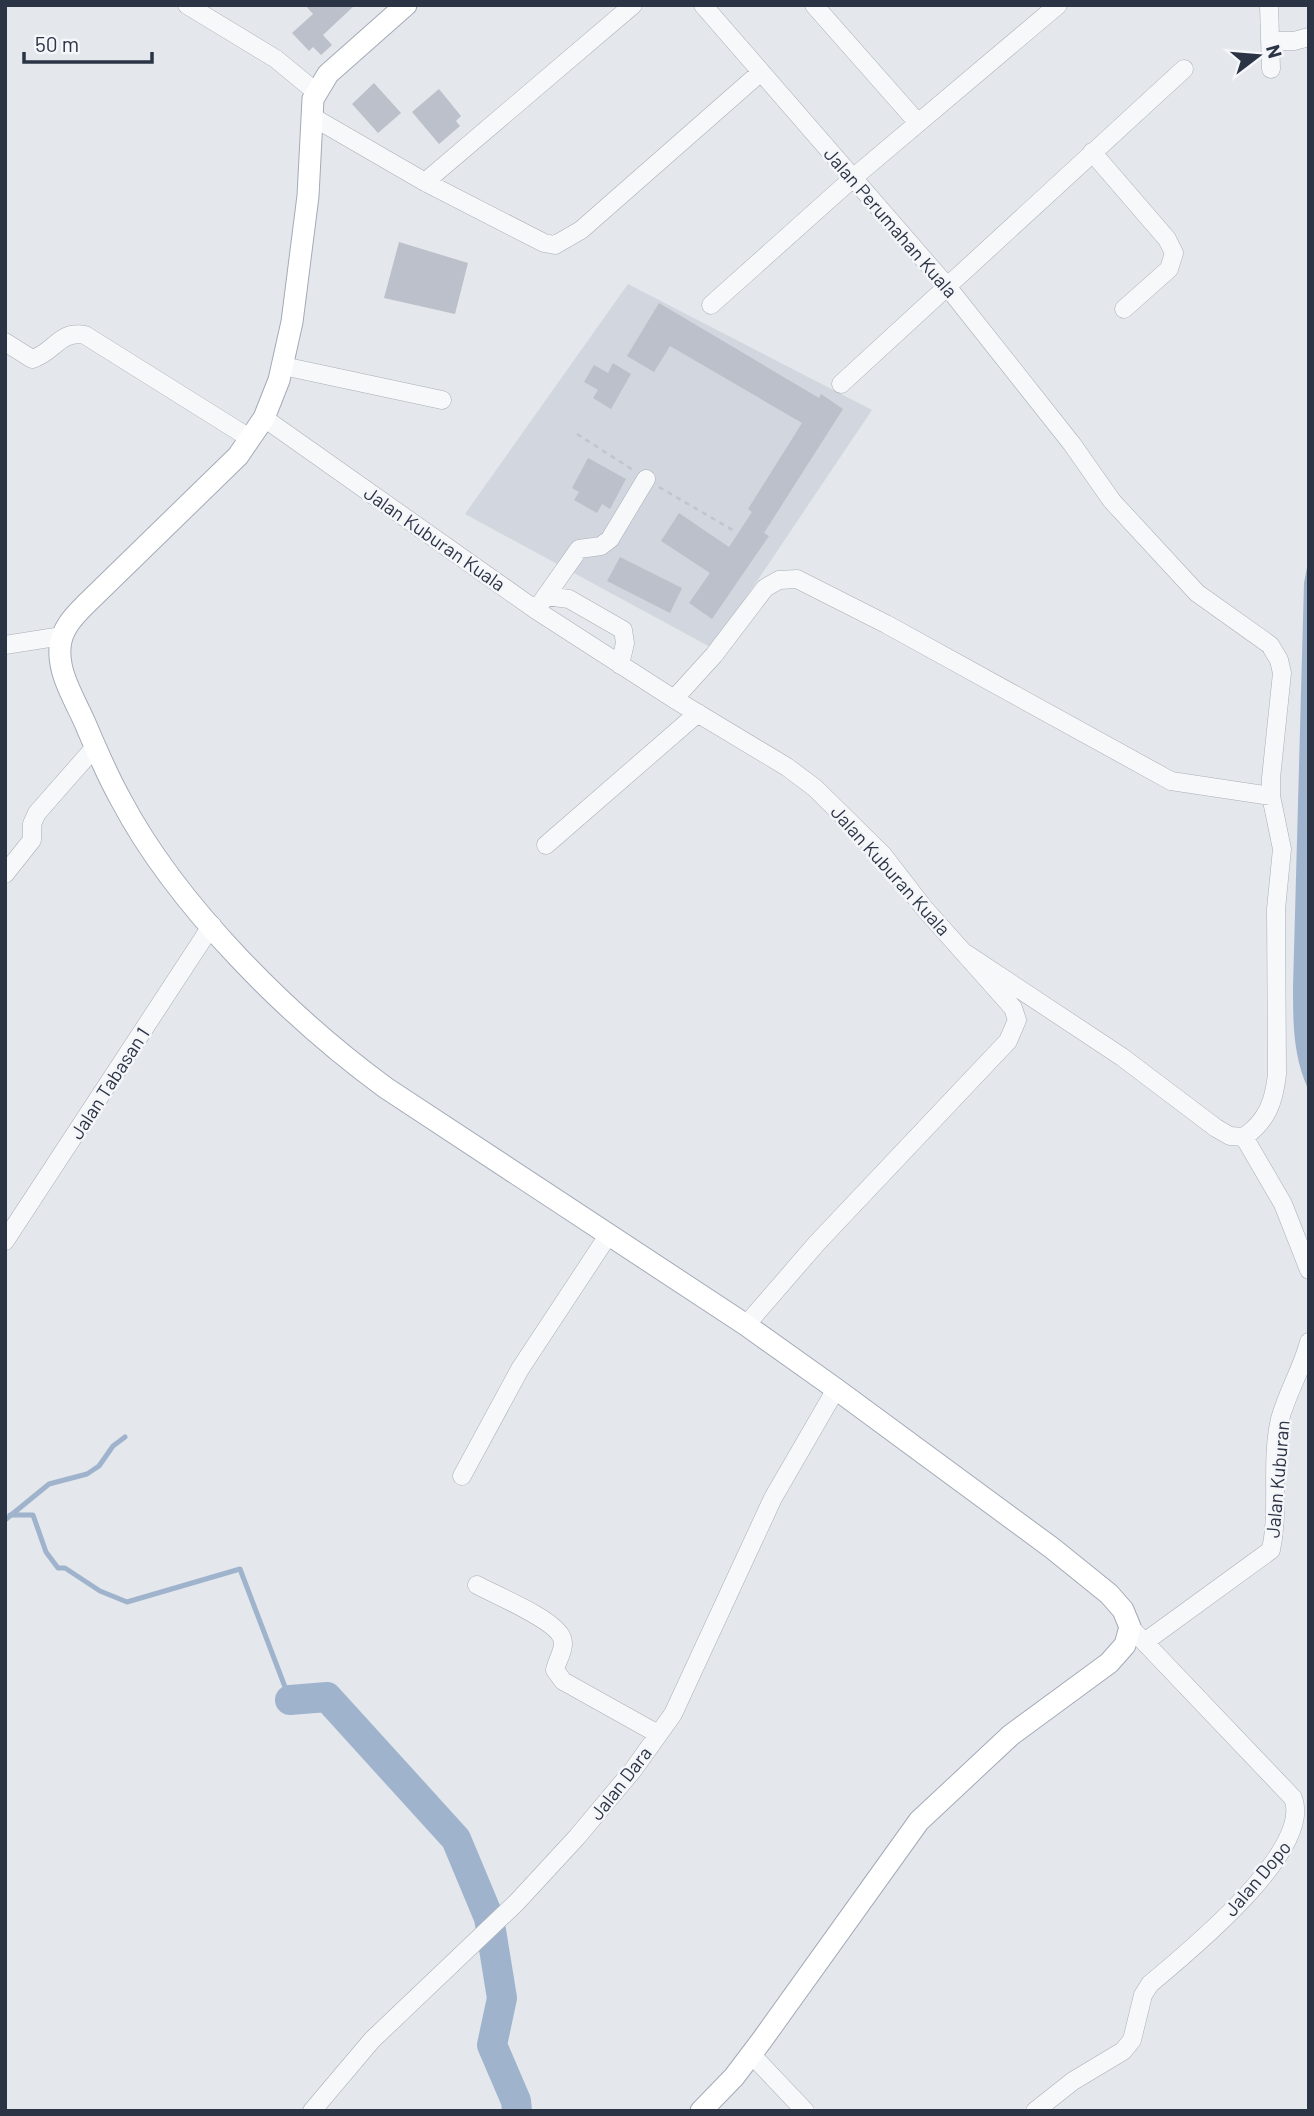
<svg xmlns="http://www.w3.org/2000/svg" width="1314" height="2116" font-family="Barlow,sans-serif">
  <rect width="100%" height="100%" fill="#e4e7ec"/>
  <path fill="#d2d6de" d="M628 284 872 410 712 648 465 514Z"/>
  <path fill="#9fb4cc" d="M1309 557V1091C1293 1057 1293 1024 1293 987L1304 583Z"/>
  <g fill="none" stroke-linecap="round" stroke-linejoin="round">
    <path stroke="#9fb4cc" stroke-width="5" d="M10 1515H33L46 1552 58 1568H65L100 1591 127 1602 240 1569 290 1700
      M5 1520 49 1484 87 1474 99 1466 113 1446 125 1437"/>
    <path stroke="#9fb4cc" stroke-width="30" d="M290 1700 327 1697 456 1839 489 1918 502 1998 492 2045 516 2101 517 2111"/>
  </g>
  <path fill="#bbc0ca" d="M305 5H355L323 35 332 45 321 55 313 47 309 51 292 33 313 14Z
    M374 83 401 113 378 133 352 104Z
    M439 89 461 116 456 121 460 126 439 144 412 112Z
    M399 242 468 263 455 314 384 298Z
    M659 303 819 398 821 394 843 409 764 533 769 536 712 619 689 603 710 573 661 541 679 513 729 547 752 512 748 509 802 423 670 346 654 372 627 356Z
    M613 363 631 374 611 409 593 398 598 390 584 382 594 365 608 373Z
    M588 458 626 479 610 509 602 504 597 513 574 500 579 492 572 488Z
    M620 557 682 588 670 613 607 581Z"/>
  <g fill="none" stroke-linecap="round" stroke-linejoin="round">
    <defs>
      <path id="minor" d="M187 5 276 59 316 92
        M703 5 946 285 1072 444 1112 501 1197 593 1270 645 1279 660 1282 673 1271 778V796L1282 849 1276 909 1277 1074C1274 1102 1267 1121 1244 1137L1230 1136 1216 1128 1122 1057 965 953
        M814 5 918 123
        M1269 5 1271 69
        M1270 41H1294L1309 37
        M311 116 425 182 544 243 555 245 581 230 761 72
        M1092 152 1167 239 1174 253 1169 269 1124 309
        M425 182 633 5
        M711 305 853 178 1058 5
        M5 342 32 359C54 353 59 330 85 335L251 439
        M283 366 442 400
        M841 384 1184 69
        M264 418 536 610 674 699 787 767 815 788 883 855 924 908 1013 1008 1017 1020 1008 1041 817 1243 746 1325
        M546 596 569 599 623 630 625 643 620 665
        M536 610 579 549 601 546 610 539 646 479
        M5 645 62 636
        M674 699 714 655 765 588 779 580 797 579 886 624 1171 781 1271 796
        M546 845 698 713
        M5 874 32 840V824L37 813 95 747
        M1244 1137 1283 1204 1309 1270
        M5 1241 212 925
        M462 1476 520 1369 609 1234
        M477 1585C495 1595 555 1619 562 1638 566 1648 557 1660 555 1670L563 1681 658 1734
        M1146 1641 1271 1550C1280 1507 1270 1462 1280 1419 1287 1393 1302 1369 1309 1342
        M751 2054 805 2111
        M312 2111 372 2040 517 1902 577 1837 633 1770 673 1714 773 1498 836 1389
        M1035 2111 1073 2081 1123 2051 1132 2040 1143 1995 1150 1984C1188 1952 1314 1850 1293 1798L1130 1627"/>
      <path id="major" d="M406 5 328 74 313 99 308 196 292 322 279 380 264 418 238 456 86 604C74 616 61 629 60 648 58 674 75 700 85 723 96 749 107 775 121 800 177 906 289 1017 386 1088L746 1325 836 1389 1052 1548 1109 1594 1123 1610 1130 1627 1125 1645 1109 1663 1011 1735 919 1821 762 2040 734 2077 701 2111"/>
    </defs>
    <use href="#minor" stroke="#a9aeb7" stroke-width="19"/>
    <use href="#major" stroke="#a3abb8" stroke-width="23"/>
    <path stroke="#c2c5cb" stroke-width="2.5" stroke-dasharray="5 5" stroke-linecap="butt" d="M577 434 633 470
      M659 487 736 532"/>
    <use href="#minor" stroke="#f7f8fa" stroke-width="18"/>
    <use href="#major" stroke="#fff" stroke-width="21"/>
  </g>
  <g text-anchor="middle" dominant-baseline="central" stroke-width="5" stroke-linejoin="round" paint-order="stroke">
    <g font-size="19" fill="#2b3445" stroke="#f4f6f9">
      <text transform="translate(891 222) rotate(49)">Jalan Perumahan Kuala</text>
      <text transform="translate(435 538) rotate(35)">Jalan Kuburan Kuala</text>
      <text transform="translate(891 870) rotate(48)">Jalan Kuburan Kuala</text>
      <text transform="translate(109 1083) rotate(-57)">Jalan Tabasan 1</text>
      <text transform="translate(1277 1479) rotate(-85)">Jalan Kuburan</text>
      <text transform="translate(620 1783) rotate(-52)">Jalan Dara</text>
      <text transform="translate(1257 1878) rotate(-50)">Jalan Dopo</text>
    </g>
  </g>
  <rect width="1314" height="2116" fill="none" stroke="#2b3445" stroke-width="14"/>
  <g transform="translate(1258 56) rotate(74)" stroke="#f4f6f9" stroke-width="5" paint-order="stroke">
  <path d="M0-5L12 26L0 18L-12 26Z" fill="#2b3445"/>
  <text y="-10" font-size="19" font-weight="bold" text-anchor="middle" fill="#2b3445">N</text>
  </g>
  <path d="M24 52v10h128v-10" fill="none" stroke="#2b3445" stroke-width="3.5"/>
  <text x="35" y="52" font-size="21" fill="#2b3445" stroke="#f4f6f9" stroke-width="5" paint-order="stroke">50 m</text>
</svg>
